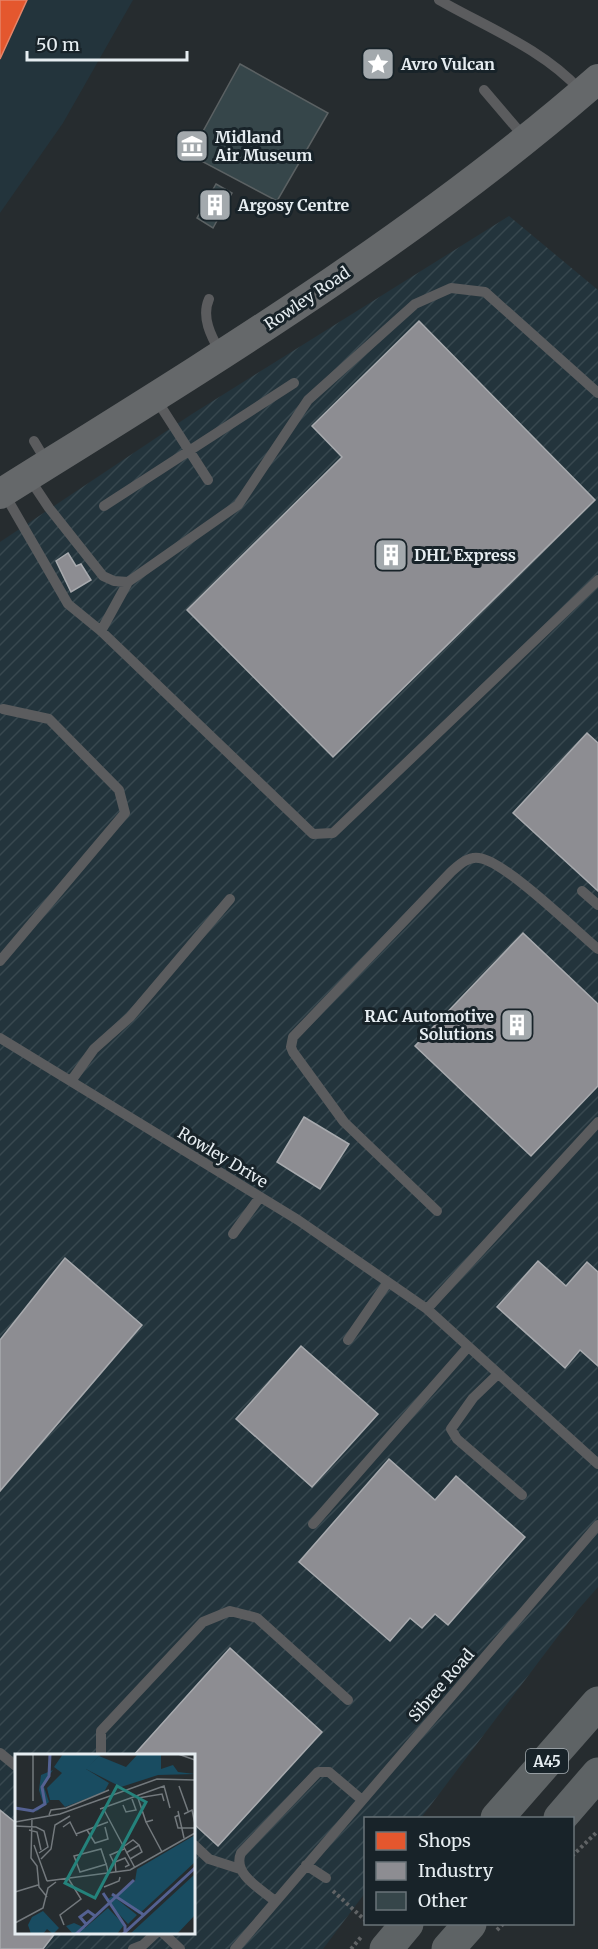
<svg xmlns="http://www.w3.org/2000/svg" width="598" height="1949" font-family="Merriweather,serif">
  <defs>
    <pattern id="industrial-furrows" width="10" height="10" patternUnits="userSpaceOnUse" patternTransform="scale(1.5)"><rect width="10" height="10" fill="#23343c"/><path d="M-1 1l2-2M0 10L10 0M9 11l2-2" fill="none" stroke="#38484f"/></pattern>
  </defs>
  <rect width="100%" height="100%" fill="#262c2f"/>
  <path fill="#23343c" d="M0 0H133L63 123 0 213Z"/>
  <path fill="url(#industrial-furrows)" fill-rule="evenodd" d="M509 216 598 290V1587L577 1611 421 1818H366L365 1893 323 1949H0V542L192 414ZM16 1756H194V1932H16Z"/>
  <path fill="#e4572e" stroke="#e58468" stroke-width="1.5" d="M0 0H27L0 59Z"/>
  <path fill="#8d8d92" stroke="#a8aaae" stroke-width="1.5" d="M419 321 595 500 333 757 187 610 342 457 312 426Z
    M68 553 76 566 81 564 91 580 71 592 56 561Z
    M587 733 598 743V891L513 813Z
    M523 933 598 1004V1086L531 1156 415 1046Z
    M304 1117 349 1144 320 1189 277 1162Z
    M65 1258 142 1325 0 1491V1340Z
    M538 1261 566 1286 587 1262 598 1272V1366L580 1350 565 1368 497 1307Z
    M301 1346 378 1414 312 1487 236 1419Z
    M389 1459 435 1500 456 1476 525 1537 448 1625 435 1614 422 1628 410 1618 390 1641 299 1562Z
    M230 1648 322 1732 218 1846 194 1824V1756H133Z
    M0 1810 16 1823V1932H56L43 1949H0Z"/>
  <path fill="#36464a" stroke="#5b6163" stroke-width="1.5" d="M240 64 328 113 277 201 190 155Z
    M216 184 232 193 213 228 197 218Z"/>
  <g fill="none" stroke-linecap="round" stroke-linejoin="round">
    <path stroke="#606365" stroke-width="4" stroke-dasharray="3 3" stroke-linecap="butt" d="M572 1856 598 1831
      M333 1891 366 1921
      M497 1930 503 1924
      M351 1949 362 1936"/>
    <path stroke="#5b5c5e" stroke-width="10" d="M439 0C486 27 543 49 580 90
      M484 90 525 138
      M209 299C201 317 211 336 220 352
      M156 399 208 480
      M34 441 46 461
      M29 478 49 508 103 576 114 581 128 582
      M5 495 68 604 101 631 313 834 333 833 598 580
      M104 506 294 383
      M101 631 128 582 238 505 308 400 415 304 451 288 485 292 598 393
      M582 891 598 905
      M0 961 125 813 119 790 49 719 3 709
      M0 1038 298 1220 427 1309 598 1464
      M71 1081 94 1049 130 1017 230 899
      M437 1211 344 1122 293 1052 291 1047 293 1037 451 872C459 865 468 856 479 858 505 861 575 930 598 949
      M233 1234 260 1197
      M427 1309 598 1122
      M348 1340 388 1282
      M498 1374 473 1398 451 1429 457 1439 522 1495
      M313 1524 468 1347
      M0 1753 16 1766
      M101 1756V1731L203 1622 230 1611 257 1618 348 1700
      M194 1845 209 1859 240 1869
      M306 1865 326 1878
      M275 1901C261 1889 232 1874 241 1853L318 1772H329L362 1800
      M162 1932 180 1949
      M133 1949 143 1945 157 1932
      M235 1949 598 1525"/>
    <path stroke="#65686a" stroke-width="30" d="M0 494C206 365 415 239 598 79"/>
    <path stroke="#5e6365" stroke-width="33" d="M497 1818 598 1703
      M560 1818 598 1774
      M386 1949 407 1924
      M448 1949 470 1924"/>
  </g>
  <defs>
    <symbol id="sight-square" viewBox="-11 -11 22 22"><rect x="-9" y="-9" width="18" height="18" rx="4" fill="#a3a9ad" stroke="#182329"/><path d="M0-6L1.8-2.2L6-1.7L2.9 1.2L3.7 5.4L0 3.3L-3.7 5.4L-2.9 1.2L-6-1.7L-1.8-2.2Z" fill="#fff"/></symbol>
    <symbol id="museum-square" viewBox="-11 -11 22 22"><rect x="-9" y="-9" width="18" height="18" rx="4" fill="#a3a9ad" stroke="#182329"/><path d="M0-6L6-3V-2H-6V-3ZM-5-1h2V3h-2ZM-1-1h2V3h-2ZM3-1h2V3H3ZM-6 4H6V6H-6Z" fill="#fff"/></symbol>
    <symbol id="building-square" viewBox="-11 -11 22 22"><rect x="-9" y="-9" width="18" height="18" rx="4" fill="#a3a9ad" stroke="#182329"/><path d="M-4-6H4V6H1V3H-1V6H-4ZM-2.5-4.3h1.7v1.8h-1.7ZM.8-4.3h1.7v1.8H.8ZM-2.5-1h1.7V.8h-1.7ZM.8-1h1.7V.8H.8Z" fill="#fff"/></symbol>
  </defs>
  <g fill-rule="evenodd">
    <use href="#sight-square" x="359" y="45" width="38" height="38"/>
    <use href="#museum-square" x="173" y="127" width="38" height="38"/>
    <use href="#building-square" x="196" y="186" width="38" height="38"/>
    <use href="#building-square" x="372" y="536" width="38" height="38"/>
    <use href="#building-square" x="498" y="1006" width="38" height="38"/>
  </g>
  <g text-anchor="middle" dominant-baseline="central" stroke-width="6" stroke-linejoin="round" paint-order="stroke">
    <rect fill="#182329" stroke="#a8b0b5" stroke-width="1.5" x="526" y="1749" width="42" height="24" rx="4.5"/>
    <g font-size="15" font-weight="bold" fill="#e6edf1">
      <text x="547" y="1761">A45</text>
    </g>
    <g font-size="16" font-weight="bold" fill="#e6edf1" stroke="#182329" text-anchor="start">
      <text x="401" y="64">Avro Vulcan</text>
      <text x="215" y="137">Midland<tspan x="215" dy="18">Air Museum</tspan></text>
      <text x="238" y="205">Argosy Centre</text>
      <text x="414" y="555">DHL Express</text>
      <text x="494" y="1016" text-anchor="end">RAC Automotive<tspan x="494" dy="18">Solutions</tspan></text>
    </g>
    <g font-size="16" fill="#e6edf1" stroke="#182329">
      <text transform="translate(307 298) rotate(-34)">Rowley Road</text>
      <text transform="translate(223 1157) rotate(31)">Rowley Drive</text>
      <text transform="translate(441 1685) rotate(-49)">Sibree Road</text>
    </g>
  </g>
  <g transform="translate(15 1754)">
    <rect width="180" height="180" fill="#262c2f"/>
    <path d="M180 81V108L124 160 101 143 120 127 122 115ZM180 120V161L162 180H115ZM98 142 122 161 113 170 91 146ZM93 154 109 171 102 180H58L51 172 59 169 70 174ZM28 157 44 174 38 180 32 175 28 180H16L13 171 17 163Z" fill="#194c61"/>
    <path d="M123 0H146V15L158 11 163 18 180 20 143 21 106 33 65 12 71 14 84 2 111 13ZM38 16 28 30 34 48 21 58 28 49 24 36 26 21Z" fill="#194c61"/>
    <path d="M48 0H86L71 15 66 12 94 29 89 38 50 53 44 46H35L32 34 47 19 39 13Z" fill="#194c61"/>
    <path fill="none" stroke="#546192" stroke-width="3" d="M0 54 18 57 30 50 27 33 34 22 35 0M88 139 110 172V179M97 140 129 161M71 170 65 163 73 157 80 162M61 180 119 126M108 180 180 114"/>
    <path fill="none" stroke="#73797d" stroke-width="1.5" d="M163 0 180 6M164 32 173 57M122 41 131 68 138 66M123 44 147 40 149 47M18 47V0M108 51 111 58 121 56 117 45M88 54 120 114M85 55 149 32 155 54M163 57 169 84M169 60 177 56 180 70M34 61 36 56 51 54 94 36M164 61 160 63 163 74H180M17 64 16 104 22 112 24 133 32 143M0 68 45 60 142 25 180 26M131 68 147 98M0 72 21 73 29 77 33 93 24 99M48 73 55 68 62 82M14 76 22 78 26 96M72 76 80 89 93 85 90 73M61 80 93 68M19 91 32 127M108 93 118 86 124 91M111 99 124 91 127 98 115 105M26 105 36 95 40 71 55 62M99 109 95 101 109 95M92 110 65 118 59 102 86 95 92 113 93 120M101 119 100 108 110 104 114 111 110 113M32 127 115 116 180 79M89 133 104 127 105 123M0 138 23 131M0 169 28 154 33 134 41 128M49 171 45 161 66 145 53 124"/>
    <path fill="#24827b" fill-opacity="0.15" stroke="#24827b" stroke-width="3" d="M102 32 131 48 80 144 50 129Z"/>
    <rect width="180" height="180" fill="none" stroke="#e6edf1" stroke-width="3"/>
  </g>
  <rect x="364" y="1817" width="210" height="108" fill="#182329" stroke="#6a7479" stroke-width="1.5"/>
  <rect x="376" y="1832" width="30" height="18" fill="#e4572e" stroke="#6a7479" stroke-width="1.5"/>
  <text x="418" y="1847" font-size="18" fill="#e6edf1">Shops</text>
  <rect x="376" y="1862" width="30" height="18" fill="#8d8d92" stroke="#6a7479" stroke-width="1.5"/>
  <text x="418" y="1877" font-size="18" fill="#e6edf1">Industry</text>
  <rect x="376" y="1892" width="30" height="18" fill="#36464a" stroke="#6a7479" stroke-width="1.5"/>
  <text x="418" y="1907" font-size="18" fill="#e6edf1">Other</text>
  <path d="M27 51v9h160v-9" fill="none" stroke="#e6edf1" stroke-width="3"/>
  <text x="36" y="51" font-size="18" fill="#e6edf1" stroke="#182329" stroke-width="4.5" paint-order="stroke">50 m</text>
</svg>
